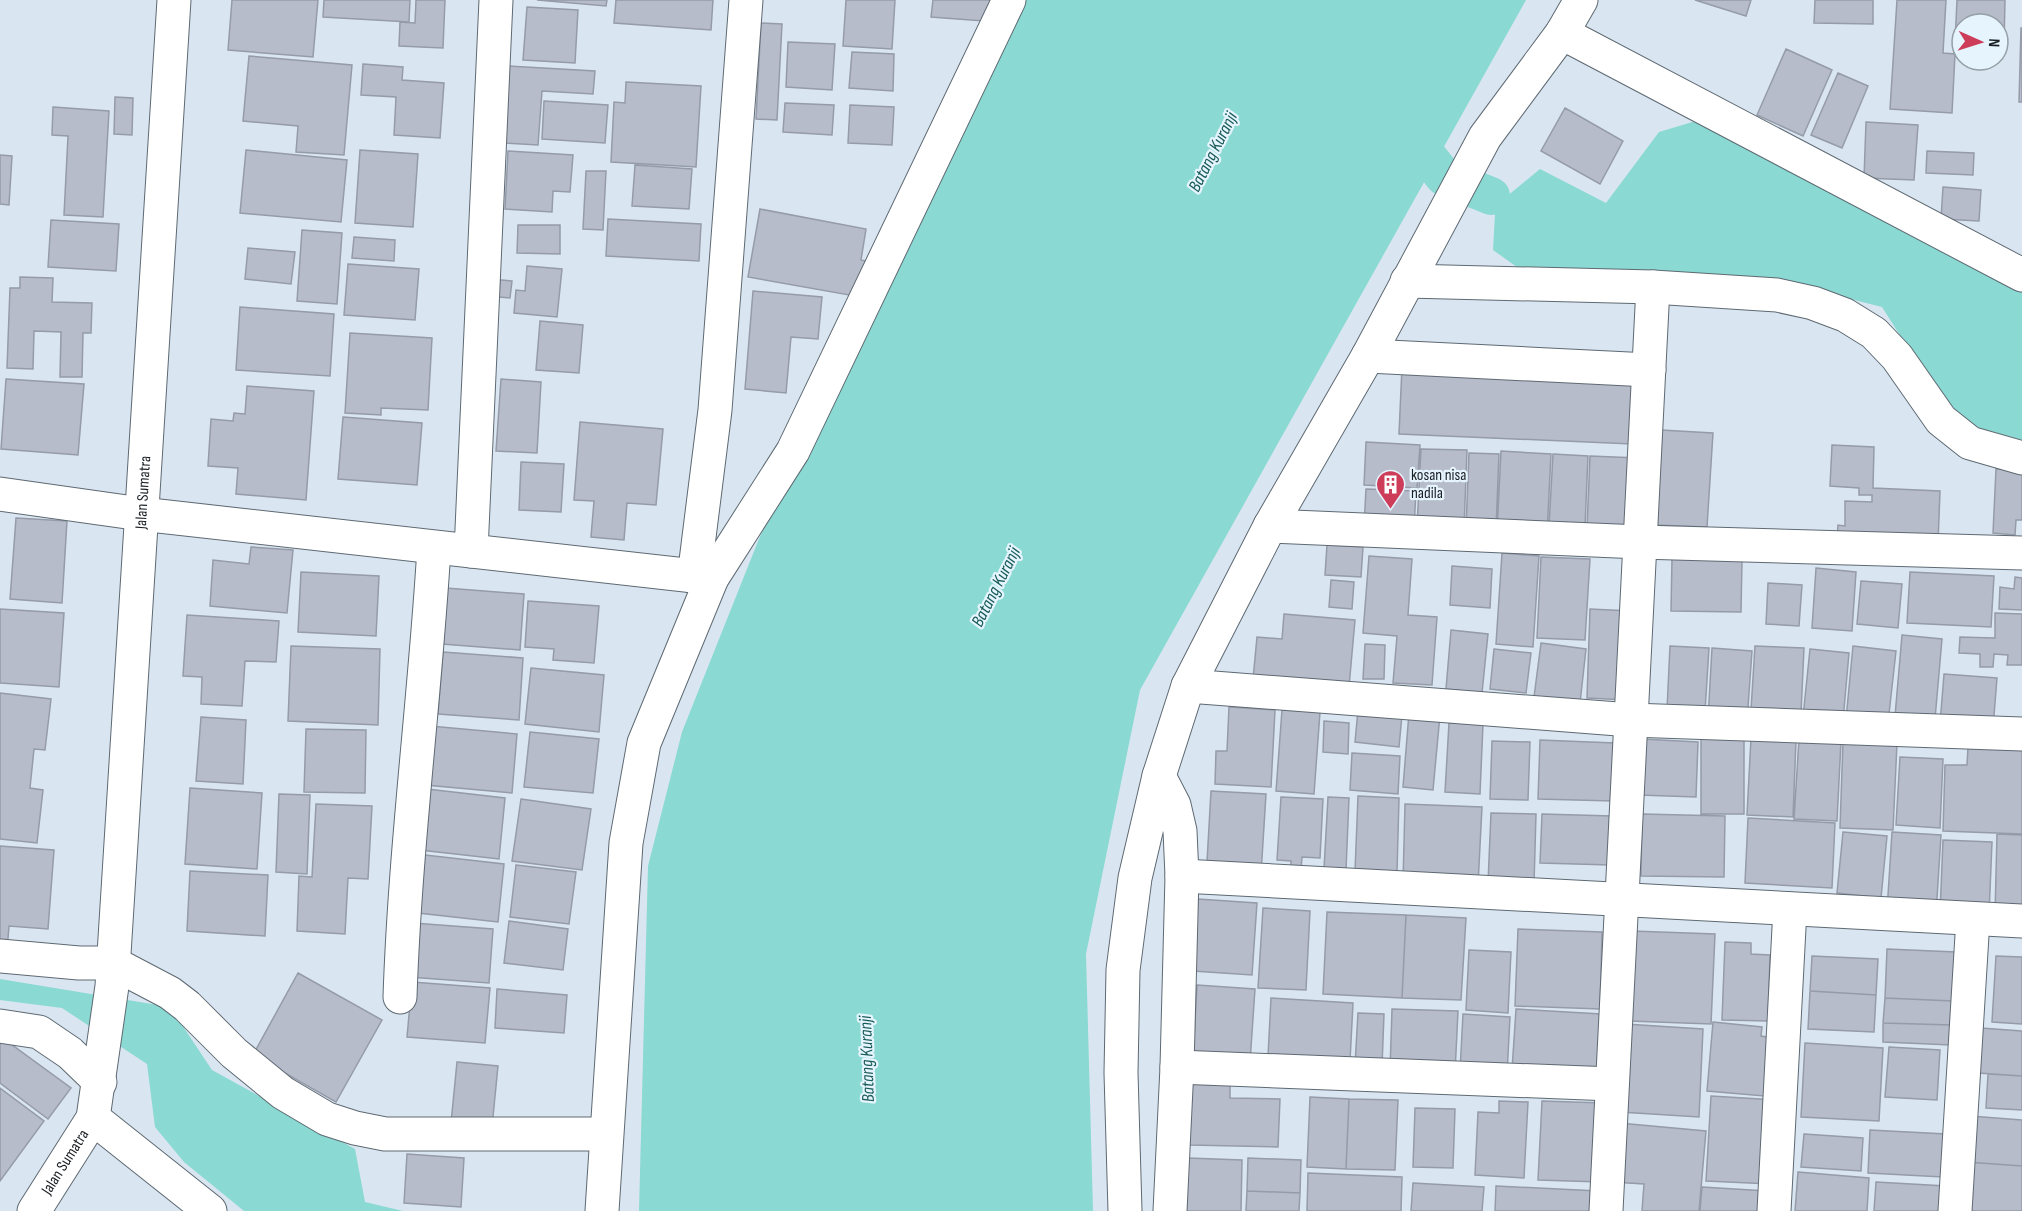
<svg xmlns="http://www.w3.org/2000/svg" width="2022" height="1211" font-family="'Sofia Sans Condensed',sans-serif">
  <rect width="100%" height="100%" fill="#d9e6f1"/>
  <path fill="#8ad9d2" d="M1025 0H1526L1140 690 1086 954 1093 1211H639L648 866 682 732 792 456Z
    M1699 120 2022 287V440L1971 426 1946 408 1882 307 1807 288 1528 275 1493 250 1495 214 1444 177 1506 197 1540 169 1606 203 1659 132Z
    M0 979 170 1007 212 1070 355 1149 365 1202 403 1211H244L184 1162 155 1127 147 1064 62 1008 0 1000Z"/>
  <g fill="none" stroke-linecap="round" stroke-linejoin="round">
    <path stroke="#8ad9d2" stroke-width="38" d="M1403 125 1444 177 1491 196"/>
  </g>
  <path fill="#b7bcca" stroke="#959ba8" stroke-width="1.5" d="M232 0H318L313 57 228 50Z
    M324 0H410L409 22 323 17Z
    M416 0H445L443 48 399 46 400 22 415 23Z
    M537 0H607L606 6Z
    M616 0H713L711 30 614 23Z
    M846 0H895L892 49 843 46Z
    M933 0H999L997 22 931 17Z
    M1695 0H1751L1746 16Z
    M1815 0H1873V24L1814 23Z
    M1897 0H1946L1943 53 1955 54 1952 113 1890 109Z
    M1957 0H2005L2004 44H1998V24H1962V43H1955Z
    M527 7 578 10 575 63 523 60Z
    M761 23 782 24 777 120 756 119Z
    M2021 28H2022V102H2019Z
    M788 42 835 44 832 90 786 87Z
    M1786 49 1832 70 1803 136 1757 115Z
    M852 52 894 54 893 91 849 88Z
    M249 56 352 65 344 155 296 152 298 126 243 121Z
    M363 64 403 67 402 80 444 83 440 138 394 135 396 97 361 95Z
    M508 66 595 71 593 94 542 91 538 145 504 143Z
    M1838 73 1868 86 1842 148 1811 135Z
    M626 82 701 86 696 167 611 162 614 102 625 103Z
    M115 97 133 98 132 135 114 134Z
    M544 101 608 105 605 143 542 139Z
    M785 103 834 105 832 135 783 132Z
    M850 105 894 107 892 145 848 143Z
    M53 107 109 111 103 217 64 215 68 136 52 135Z
    M1565 108 1623 141 1600 184 1541 151Z
    M1866 122 1918 125 1914 180 1864 178Z
    M246 150 347 160 341 222 240 213Z
    M360 150 418 154 413 227 355 223Z
    M508 151 573 155 570 192 553 191 552 212 505 209Z
    M1927 151 1974 153 1973 175 1926 173Z
    M0 155 12 156 9 205 0 204Z
    M635 165 692 169 689 209 632 206Z
    M586 171H606L603 230 583 229Z
    M1943 187 1981 190 1979 221 1941 219Z
    M760 209 866 229 861 260 872 262 866 298 748 277Z
    M608 219 701 224 699 261 606 256Z
    M51 220 119 224 116 271 48 267Z
    M518 225H560V254L517 253Z
    M302 230 342 233 337 304 297 301Z
    M354 237 395 240 394 261 352 258Z
    M248 248 295 252 291 284 245 279Z
    M348 264 419 269 415 320 344 315Z
    M527 266 562 269 557 317 514 313 516 290 525 291Z
    M20 277 53 278 52 302 92 303 91 333H83L82 377H60L61 332 34 331 33 369 7 368 10 288H20Z
    M490 279 512 281 510 298 488 296Z
    M753 291 822 297 818 339 791 337 786 393 745 389Z
    M240 307 334 314 330 376 236 370Z
    M540 321 583 325 579 373 536 370Z
    M350 333 432 338 428 410 381 408V415L345 413Z
    M1402 367 1635 377 1632 444 1399 434Z
    M6 379 84 384 78 455 1 449Z
    M501 379 541 382 537 453 496 451Z
    M247 386 314 391 306 500 236 494 238 468 208 466 211 419 233 421 234 413 245 414Z
    M343 417 422 423 417 485 338 479Z
    M580 422 663 429 656 505 627 503 624 540 591 537 594 501 574 500Z
    M1661 430 1713 433 1707 527 1656 525Z
    M1366 442 1420 445 1417 488 1364 485Z
    M1832 445 1874 447 1873 488 1940 491 1938 544 1837 540 1838 525 1845 526V501L1872 502V495H1859V488L1830 486Z
    M1421 449 1467 450 1464 528 1417 526Z
    M1501 451 1551 454 1547 534 1497 532Z
    M1469 453 1499 454 1496 529 1466 528Z
    M1553 454 1588 456 1585 527 1549 526Z
    M1590 456 1638 458 1635 530 1587 528Z
    M521 462 564 464 561 512 519 510Z
    M1996 469 2022 470V520H2016L2015 535 1993 533Z
    M1366 489 1416 491 1414 529 1364 526Z
    M16 518 67 521 62 603 10 599Z
    M1327 545 1363 547 1361 577 1325 575Z
    M251 547 293 550 287 613 210 606 213 560 249 564Z
    M1502 553 1539 556 1533 647 1496 644Z
    M1369 556 1412 559 1408 615 1437 617 1432 685 1393 683 1397 636 1363 633Z
    M1541 557 1590 559 1585 640 1537 638Z
    M1672 558 1742 560 1741 612 1671 611Z
    M1452 566 1492 569 1490 608 1450 605Z
    M1816 568 1856 572 1852 631 1812 628Z
    M301 572 379 576 376 636 298 632Z
    M1910 572 1994 576 1991 627 1907 623Z
    M2015 577 2022 578V610L1999 609 2000 587 2014 589Z
    M1331 580 1354 582 1352 609 1329 607Z
    M1861 581 1902 584 1898 628 1857 624Z
    M1768 583 1802 585 1799 626 1766 624Z
    M446 588 524 594 520 650 442 644Z
    M528 601 599 606 594 663 553 660 554 649 525 647Z
    M0 609 64 613 59 687 0 683Z
    M1590 609 1631 611 1628 700 1587 698Z
    M1995 613 2022 614V665H2007L2008 655 1994 654 1993 667H1980V654L1959 653 1960 637 1995 638Z
    M1284 614 1355 620 1349 687 1253 679 1257 637 1282 639Z
    M187 615 279 621 276 662 245 661 242 706 201 704 202 677 183 676Z
    M1451 630 1488 634 1482 693 1446 689Z
    M1902 635 1942 639 1935 719 1895 716Z
    M1541 643 1586 649 1580 703 1534 697Z
    M1365 644 1385 645 1384 679H1363Z
    M291 646 380 649 378 725 288 721Z
    M1670 646 1709 648 1705 711 1667 709Z
    M1755 646 1804 648 1801 713 1751 710Z
    M1853 646 1896 651 1888 723 1846 719Z
    M1712 648 1752 651 1747 721 1708 719Z
    M1494 649 1531 653 1526 693 1490 689Z
    M1810 649 1849 653 1843 720 1803 717Z
    M443 652 523 658 519 720 438 714Z
    M531 668 604 675 599 732 525 724Z
    M1944 674 1997 678 1993 728 1940 724Z
    M0 693 51 699 45 750 34 749 30 788 43 790 37 843 0 839Z
    M1229 707 1275 710 1271 787 1215 784 1216 751H1227Z
    M1282 710 1320 712 1314 794 1276 791Z
    M1358 710 1402 715 1399 747 1355 742Z
    M1409 713 1440 715 1433 790 1403 787Z
    M201 717 246 720 243 784 196 781Z
    M1324 721 1349 723 1348 754 1323 752Z
    M1449 723 1483 724 1480 794 1445 792Z
    M430 726 517 734 512 793 425 785Z
    M306 729 366 730 365 793 304 792Z
    M530 732 599 739 593 793 524 787Z
    M1701 735 1744 736V814H1701Z
    M1751 738 1796 740 1793 817 1747 815Z
    M1642 739 1698 742 1696 797 1639 795Z
    M1799 739 1841 741 1837 821 1794 819Z
    M1540 740 1615 743 1613 801 1538 799Z
    M1492 741 1530 742 1528 800 1490 799Z
    M1843 741 1897 743 1893 830 1840 828Z
    M1968 747 2022 749V834L1943 831 1945 765H1967Z
    M1352 753 1400 756 1398 794 1350 790Z
    M1900 757 1943 759 1940 828 1896 825Z
    M190 788 262 793 257 869 185 864Z
    M427 789 505 798 499 859 420 850Z
    M1211 791 1266 794 1261 874 1207 862Z
    M279 794 310 795 307 874 276 872Z
    M1358 796 1399 798 1397 872 1355 871Z
    M1281 797 1323 799 1320 858 1302 857 1301 870 1291 869V861L1277 860Z
    M1328 797 1349 798 1346 870 1324 869Z
    M521 799 591 809 582 870 512 861Z
    M316 804 372 806 368 879 348 878 345 934 297 931 299 876 312 877Z
    M1405 804 1482 807 1478 885 1403 882Z
    M1491 813 1536 814 1534 884 1488 883Z
    M1542 814 1612 816 1610 865 1540 863Z
    M1642 814 1725 816 1724 877 1641 876Z
    M1748 818 1835 823 1832 888 1745 883Z
    M1843 832 1887 836 1881 898 1837 893Z
    M1892 832 1941 835 1936 914 1887 911Z
    M1997 834 2022 835V916L1995 914Z
    M1943 840 1992 842 1989 915 1940 913Z
    M0 846 54 850 48 929 9 926 7 951 0 950Z
    M425 855 504 864 498 922 418 913Z
    M516 865 576 872 569 924 510 917Z
    M190 871 268 875 265 936 187 931Z
    M1198 899 1257 903 1252 975 1193 971Z
    M1263 908 1310 911 1306 990 1258 988Z
    M1327 912 1406 915 1402 998 1323 994Z
    M1406 915 1466 918 1461 1000 1402 998Z
    M509 921 568 929 563 970 504 963Z
    M413 923 493 929 489 983 409 977Z
    M1518 929 1602 932 1600 1009 1515 1006Z
    M1632 931 1715 934 1711 1024 1629 1021Z
    M1725 942 1751 943V954L1770 955 1768 1021 1722 1020Z
    M1887 949 1956 952 1953 1001 1885 998Z
    M1469 950 1511 952 1508 1013 1466 1010Z
    M1812 956 1878 959 1876 995 1810 991Z
    M1996 956 2022 957V1024L1992 1022Z
    M298 973 382 1020 336 1102 253 1055Z
    M412 982 490 988 485 1043 407 1037Z
    M1197 985 1255 989 1250 1062 1193 1058Z
    M497 989 567 995 564 1033 495 1028Z
    M1810 991 1876 995 1874 1032 1808 1029Z
    M1271 998 1353 1003 1350 1061 1268 1056Z
    M1885 998 1953 1001 1952 1025 1883 1023Z
    M1392 1009 1458 1011 1455 1073 1390 1071Z
    M1516 1009 1601 1014 1597 1076 1512 1070Z
    M1358 1013 1384 1014 1382 1066 1355 1065Z
    M1463 1014 1510 1017 1507 1074 1460 1071Z
    M1713 1022 1762 1027 1761 1036 1781 1039 1776 1097 1707 1091Z
    M1883 1023 1952 1025 1951 1045 1883 1042Z
    M1625 1024 1703 1029 1699 1117 1620 1112Z
    M1981 1028 2022 1031V1076L1978 1073Z
    M0 1036 71 1088 48 1119 0 1083Z
    M1805 1043 1883 1048 1879 1121 1801 1117Z
    M1889 1047 1940 1050 1937 1100 1885 1097Z
    M457 1062 498 1066 492 1127 451 1123Z
    M1988 1074 2022 1076V1110L1986 1108Z
    M1191 1084 1230 1085V1098L1280 1099 1278 1147 1189 1145Z
    M0 1088 44 1121 0 1181Z
    M1711 1096 1776 1100 1771 1184 1706 1181Z
    M1310 1097 1349 1099 1346 1169 1307 1167Z
    M1349 1099 1398 1100 1395 1170 1346 1169Z
    M1499 1101 1528 1102 1524 1178 1475 1175 1478 1112 1499 1113Z
    M1542 1101 1604 1103 1600 1182 1538 1180Z
    M1415 1108 1455 1109 1453 1168 1413 1167Z
    M1970 1116 2022 1120V1166L1967 1162Z
    M1619 1123 1706 1131 1699 1211H1642L1644 1184 1613 1182Z
    M1870 1130 1946 1134 1943 1177 1868 1173Z
    M1804 1134 1863 1138 1861 1171 1801 1167Z
    M407 1154 464 1158 461 1207 404 1203Z
    M1188 1158 1242 1160 1241 1211H1186Z
    M1248 1158 1301 1160 1300 1193 1247 1191Z
    M1967 1162 2022 1166V1211H1964Z
    M1798 1172 1869 1178 1867 1211H1795Z
    M1308 1173 1402 1177 1401 1211H1307Z
    M1876 1182 1946 1186 1944 1211H1874Z
    M1413 1183 1484 1187 1482 1211H1411Z
    M1496 1186 1598 1191V1211H1495Z
    M1702 1187 1767 1191 1766 1211H1700Z
    M1247 1191 1300 1193 1299 1211H1246Z"/>
  <g fill="none" stroke-linecap="round" stroke-linejoin="round">
    <defs>
      <g id="minor">
        <path d="M1562 33 2022 275"/>
        <path d="M1407 281 1653 287 1777 295 1813 303 1845 315 1874 333 1897 357 1941 420 1970 443 2022 458"/>
        <path d="M1368 356 1649 370"/>
        <path d="M0 494 141 514 712 578"/>
        <path d="M1270 526 1640 542 2022 553"/>
        <path d="M471 551 496 0"/>
        <path d="M694 577 715 410 746 0"/>
        <path d="M1188 686 1631 720 2022 734"/>
        <path d="M1159 776 1174 805 1180 831 1182 876 1177 1067 1170 1211"/>
        <path d="M1182 876 2022 921"/>
        <path d="M0 956 79 963H113L170 993 187 1006 234 1053 283 1093 327 1119 355 1128 385 1134H606"/>
        <path d="M400 997C405 847 425 698 434 548"/>
        <path d="M0 1026 39 1032 70 1053 100 1082"/>
        <path d="M1177 1067 1612 1084"/>
        <path d="M93 1118 210 1211"/>
        <path id="s1" d="M34 1211 93 1118 112 986 174 0"/>
        <path d="M602 1211 626 843 644 743 712 578 793 451 1009 0"/>
        <path d="M1125 1211 1121 1073 1123 970 1135 878 1159 776 1188 686 1270 526 1368 356 1485 137 1562 33 1581 0"/>
        <path d="M1606 1211 1653 287"/>
        <path d="M1774 1211 1790 909"/>
        <path d="M1955 1211 1973 919"/>
      </g>
    </defs>
    <use href="#minor" stroke="#5e6972" stroke-width="35"/>
    <use href="#minor" stroke="#fff" stroke-width="33"/>
  </g>
  <defs>
    <symbol id="building-pin" viewBox="-11 -11 22 30"><path d="M0 17L-7.5 6A9.5 9.5 0 1 1 7.5 6Z" fill="#cd3d59" stroke="#e6f4fe"/><path d="M-4-6H4V6H1V3H-1V6H-4ZM-2.5-4.3h1.7v1.8h-1.7ZM.8-4.3h1.7v1.8H.8ZM-2.5-1h1.7V.8h-1.7ZM.8-1h1.7V.8H.8Z" fill="#fff"/></symbol>
  </defs>
  <g fill-rule="evenodd">
    <use href="#building-pin" x="1374" y="468" width="33" height="45"/>
  </g>
  <g text-anchor="middle" dominant-baseline="central" stroke-width="4.5" stroke-linejoin="round" paint-order="stroke">
    <g font-size="16" fill="#1a1f23" stroke="#e6f4fe" text-anchor="start">
      <text x="1411" y="475">kosan nisa<tspan x="1411" dy="18">nadila</tspan></text>
    </g>
    <g font-size="16" fill="#1a1f23" stroke="#e6f4fe">
      <text stroke="none"><textPath href="#s1" startOffset="738">Jalan Sumatra</textPath></text>
      <text stroke="none"><textPath href="#s1" startOffset="58">Jalan Sumatra</textPath></text>
    </g>
    <g font-size="18" font-style="italic" fill="#185b57" stroke="#e6f4fe">
      <text transform="translate(1213 152) rotate(-63)">Batang Kuranji</text>
      <text transform="translate(996 587) rotate(-63)">Batang Kuranji</text>
      <text transform="translate(867 1059) rotate(-92)">Batang Kuranji</text>
    </g>
  </g>
  <g transform="translate(1980 42) rotate(93)"><circle r="28" fill="#e6f4fe" stroke="#949fa6" stroke-width="1.5"/>
  <path d="M0-4.5L10 22L0 15L-10 22Z" fill="#cd3d59"/>
  <text y="-9" font-size="16" font-weight="bold" text-anchor="middle" fill="#1a1f23">N</text>
  </g>
</svg>
